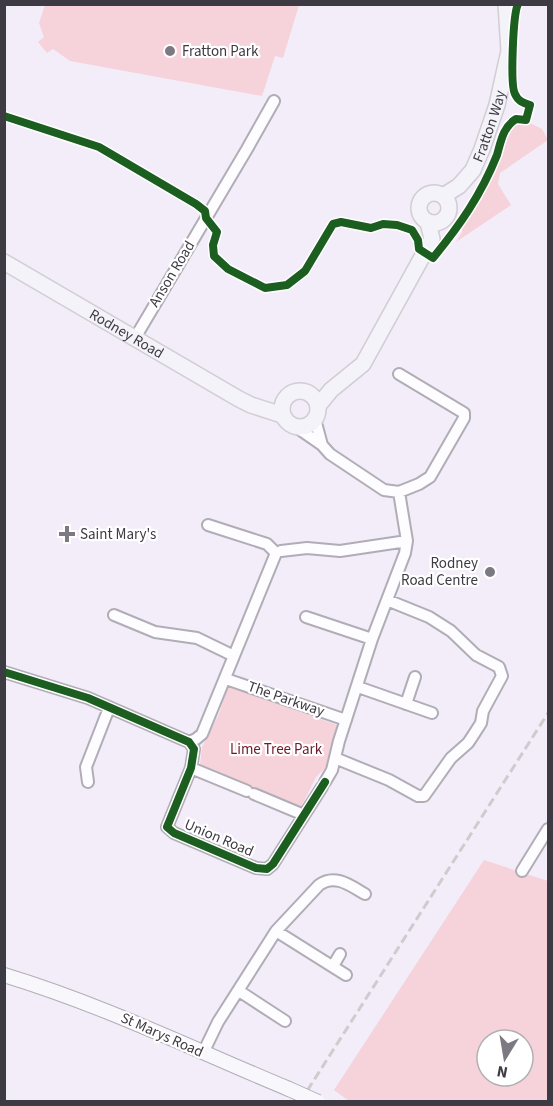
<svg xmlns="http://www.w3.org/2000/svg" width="553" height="1106" font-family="'Source Sans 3',sans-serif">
  <rect width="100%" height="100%" fill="#f3edf9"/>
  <path fill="#f6d2da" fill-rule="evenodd" d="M45 5V4L299 5 283 58 275 56 262 96 70 61 53 49 47 53 38 42 44 37 39 23Z
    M516 123 528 125 530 123 542 129 548 140 500 173 498 184 511 205 456 242 462 232V227L499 160 510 127Z
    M228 686 337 725 326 767 316 777 301 807 200 765 202 747 219 714Z
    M484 860 548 881V1101H349L334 1090ZM487 1040H523V1076H487Z"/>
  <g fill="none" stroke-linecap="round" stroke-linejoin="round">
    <defs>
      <path id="street" d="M135 338 247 149 274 101
        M315 419 322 445
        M296 427 322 445 330 454 384 490 399 492 419 484 430 477 464 418V413L399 374
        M281 551 307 548 340 551 407 541
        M114 615 155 632 197 638 234 656
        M306 617 372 639
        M4 672 88 698 189 742 194 749 191 768 167 827 174 833 256 868 267 869 273 864 322 787
        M226 679 346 720
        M358 687 432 713
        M406 704 415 677
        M189 742 196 739 202 734 276 553 267 544 208 525
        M335 758 389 780 418 796H424L451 758 468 743 474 734 481 723 483 711 502 676 499 667 476 655 451 631 429 617 387 600
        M191 768 247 791
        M88 782 86 767 109 708
        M325 782 332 770 339 741 372 639 405 553 407 541 399 492
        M254 794 304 815
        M522 871 548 829
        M276 931 346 975
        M333 966 340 954
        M239 991 285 1021
        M203 1053 218 1022 276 931 319 885C335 873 351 886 365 894"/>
      <path id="secondary" d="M4 975C103 1005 195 1050 289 1089"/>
      <g id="primary">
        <circle cx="434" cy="208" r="15"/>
        <path id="s1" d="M443 196 459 186 473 170 482 149 497 105 509 51 506 4"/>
        <path id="s2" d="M4 262 239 399 251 405 282 415"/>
        <circle cx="300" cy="409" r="18"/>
        <path d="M318 406 331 390 363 364 432 239 428 222"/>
      </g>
    </defs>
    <use href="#street" stroke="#b1adb6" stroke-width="14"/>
    <use href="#secondary" stroke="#b1adb6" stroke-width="16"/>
    <use href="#primary" stroke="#d1cdd3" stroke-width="18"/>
    <use href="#street" stroke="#fdfcfe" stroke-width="10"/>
    <use href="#secondary" stroke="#f8f8fc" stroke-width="14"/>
    <use href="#primary" stroke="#f3f3f9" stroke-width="15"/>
    <path stroke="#cdccce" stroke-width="3" stroke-dasharray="9 4.5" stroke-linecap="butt" d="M300 1102 548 713"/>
    <defs>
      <path id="secondary-bridge" d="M289 1089 318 1102"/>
    </defs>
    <use href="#secondary-bridge" stroke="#b1adb6" stroke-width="16" stroke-linecap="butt"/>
    <use href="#secondary-bridge" stroke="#f8f8fc" stroke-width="14"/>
    <defs>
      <path id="cycleway" d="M4 116 99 147 196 204 205 211 206 218 217 232 213 245 214 256 228 269 265 288 287 285 305 271 333 224 341 222 371 228 383 224 397 225 412 230 418 240 419 249 433 258C460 225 481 195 497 155 501 141 503 127 516 119L526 120 530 105C523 103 518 101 515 94 510 85 513 14 518 4
        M4 672 88 698 189 742 194 749 191 768 167 827 174 833 256 868 267 869 273 864 325 782"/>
    </defs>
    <use href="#cycleway" stroke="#fff" stroke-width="11"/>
    <use href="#cycleway" stroke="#1b5e20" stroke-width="8"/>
  </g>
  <g fill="#7d7983" stroke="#fff" stroke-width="2">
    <circle cx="170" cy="51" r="6"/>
    <path d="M64 525h6v6h6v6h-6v6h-6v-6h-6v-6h6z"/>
    <circle cx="490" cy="572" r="6"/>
  </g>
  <g text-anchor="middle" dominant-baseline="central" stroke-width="4.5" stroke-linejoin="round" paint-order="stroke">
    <g font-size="15" fill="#3e3a43" stroke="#fff" text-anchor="start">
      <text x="182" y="51">Fratton Park</text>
      <text x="80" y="534">Saint Mary's</text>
      <text x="478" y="563" text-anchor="end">Rodney<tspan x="478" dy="17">Road Centre</tspan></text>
    </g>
    <g font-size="15" fill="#3e3a43" stroke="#fff">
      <text stroke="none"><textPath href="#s1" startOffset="87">Fratton Way</textPath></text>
      <text transform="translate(172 274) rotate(-59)">Anson Road</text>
      <text stroke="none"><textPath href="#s2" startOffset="142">Rodney Road</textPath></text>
      <text transform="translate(286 699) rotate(19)">The Parkway</text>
      <text transform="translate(219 838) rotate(23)">Union Road</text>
      <text transform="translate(162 1035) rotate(24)">St Marys Road</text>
    </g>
    <g font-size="15" fill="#6f192c" stroke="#fff">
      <text x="276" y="749">Lime Tree Park</text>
    </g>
  </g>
  <rect width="553" height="1106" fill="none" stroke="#3e3a43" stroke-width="12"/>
  <g transform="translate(505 1058) rotate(191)"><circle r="28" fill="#ffffff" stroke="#b2b0b4" stroke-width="1.5"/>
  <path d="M0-4.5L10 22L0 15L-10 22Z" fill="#7d7983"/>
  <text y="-9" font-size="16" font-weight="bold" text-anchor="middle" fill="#3e3a43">N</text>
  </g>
</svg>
